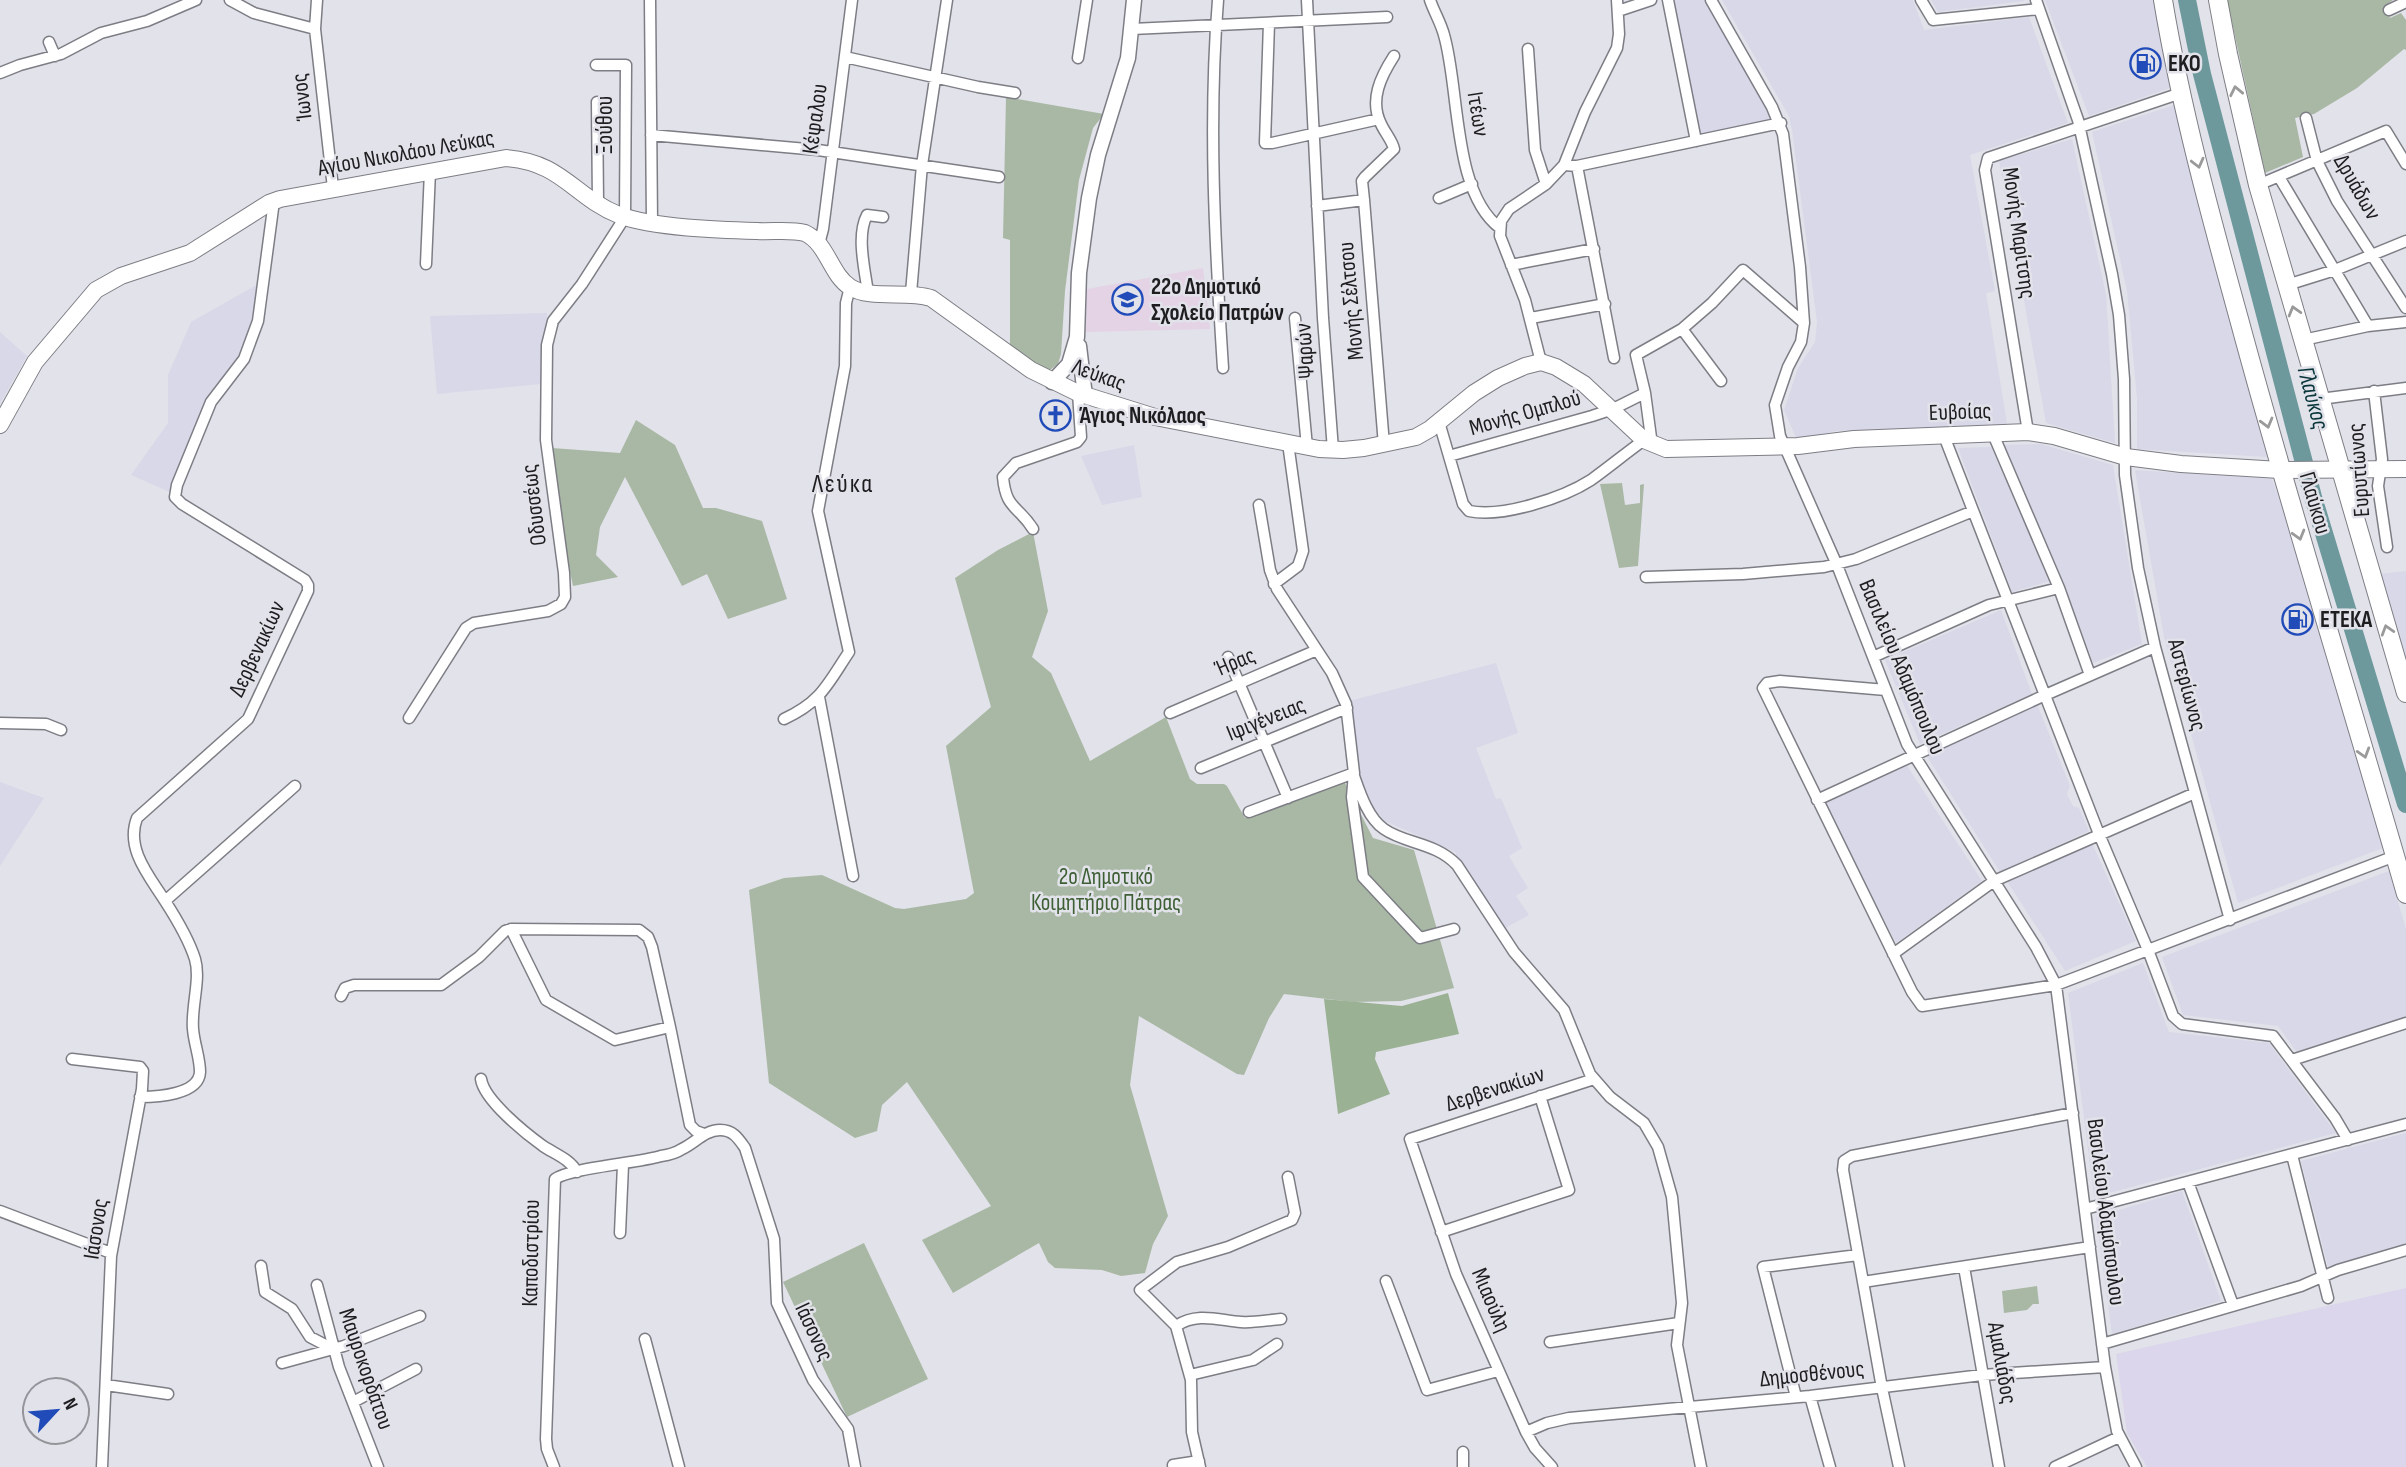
<svg xmlns="http://www.w3.org/2000/svg" width="2406" height="1467" font-family="'Sofia Sans Condensed',sans-serif">
  <rect width="100%" height="100%" fill="#e2e2ea"/>
  <path fill="#dbd6eb" d="M2406 1288V1467H2147L2127 1433 2116 1354Z"/>
  <path fill="#d8d8e8" d="M1672 0H1707L1774 120 1700 136Z
    M1722 0H1913L1924 30 2029 17 2068 123 1970 155 1995 291 1986 293 2007 424 1836 431 1797 440 1784 410 1798 368 1815 342 1817 322 1792 130 1789 116Z
    M1931 0H2024V1L1938 12Z
    M2045 0H2154L2170 88 2089 116Z
    M2174 105 2198 200 2267 457 2137 449V398L2127 291 2092 132Z
    M2072 139 2106 294 2115 443 2046 423 1999 161Z
    M258 284 257 322 242 360 210 401 172 493 131 475 168 423V375L191 322Z
    M547 313 541 384 437 394 430 316Z
    M0 332 27 356 0 404Z
    M2041 444 2113 465 2142 644 2093 663 2064 583 2003 445Z
    M1134 445 1142 497 1102 505 1081 456Z
    M1991 447 2045 569 2050 581 2012 592 1958 448Z
    M2135 470 2272 479 2281 504 2383 848 2238 903 2164 637Z
    M2406 571V663L2380 574Z
    M2001 610 2032 694 1920 744 1885 660Z
    M1496 663 1518 733 1476 748 1496 799 1501 798 1522 848 1509 856 1528 888 1516 896 1529 915 1505 928 1461 865 1455 852 1385 821 1373 807 1359 775 1349 701Z
    M2037 704 2070 786 2067 794 2073 806 2079 808 2089 831 2000 872 1926 755Z
    M1906 764 1982 881 1896 943 1823 803Z
    M0 782 44 798 0 866Z
    M2092 843 2136 941 2065 971 2007 881Z
    M2389 871 2406 929V1019L2298 1054 2278 1026 2183 1015 2162 957Z
    M2143 963 2169 1032 2269 1043 2336 1133 2094 1197 2068 993Z
    M2406 1133V1243L2328 1267 2301 1161Z
    M2182 1191 2221 1301 2112 1334 2096 1217Z"/>
  <path fill="#e3d3e5" d="M1203 268 1210 329 1086 332 1087 289Z"/>
  <path fill="#a9b8a4" d="M2227 0H2393L2386 5 2390 18 2401 13 2406 20V50L2404 49 2357 88 2314 114 2295 118 2303 157 2265 173Z
    M1006 97 1104 114 1093 128 1079 180 1065 291 1061 354 1058 364 1050 370 1043 369 1010 348V240L1003 238Z
    M636 420 675 445 703 508H716L762 521 787 599 728 619 707 574 682 586 625 477 600 527 596 555 618 577 573 586 558 514 552 448 620 453Z
    M1622 483 1625 505 1640 503V485L1644 484 1638 566 1619 568 1600 484Z
    M1033 532 1048 611 1032 657 1051 673 1090 761 1166 717 1190 779 1197 784H1224L1227 786 1245 818 1344 781 1373 838 1414 850 1454 988 1401 1001 1353 1002 1284 994 1269 1018 1244 1075 1237 1074 1139 1016 1130 1085 1168 1216 1153 1244 1145 1273 1121 1276 1102 1270 1055 1268 1048 1262 1039 1243 953 1293 922 1240 991 1206 907 1082 882 1105 877 1131 855 1138 769 1083 749 890 784 878 822 875 895 908 904 909 966 899 974 893 946 746 991 707 955 578 998 550Z
    M864 1243 928 1379 847 1417 783 1282Z
    M2037 1286 2039 1304H2033L2027 1310 2004 1313 2002 1291Z"/>
  <path fill="#9bb194" d="M1448 993 1459 1034 1376 1052 1375 1059 1390 1094 1338 1114 1324 999 1402 1006Z"/>
  <g fill="none" stroke-linecap="round" stroke-linejoin="round">
    <path stroke="#6d999d" stroke-width="18" d="M2187 0 2202 74 2313 497 2406 804"/>
    <defs>
      <path id="minor" d="M230 0 254 13 315 29
        M317 0 315 29 333 188
        M650 0 652 222
        M1218 0C1208 123 1215 245 1223 368
        M1307 0 1323 318 1333 450
        M1430 0C1434 12 1441 23 1444 35 1460 89 1452 192 1500 228
        M1668 0 1696 141
        M1711 0 1772 107 1783 134 1800 267 1804 323 1801 342 1788 367 1775 405 1780 436 1837 565 1907 744 2036 947 2056 985 2105 1367 2117 1431 2136 1467
        M1921 0 1933 20 2039 9
        M2036 0 2078 120 2112 274 2119 315 2124 379 2125 475 2138 568 2155 647 2230 920
        M2389 10 2406 2
        M1618 11 1651 0
        M1269 23 1265 143H1272L1379 119
        M1132 29 1387 17
        M49 42 55 56
        M1528 49 1535 150 1546 184
        M845 57 978 87 1015 93
        M1078 58 1087 0
        M0 73 20 65 61 54 101 33 147 21 196 0
        M597 102 598 203
        M2306 118 2317 161 2337 201 2406 308
        M651 135 818 150 999 177
        M1564 165 1577 166 1781 123
        M1577 166 1614 358
        M2279 177 2368 326
        M2258 185 2386 131 2406 164
        M1439 198 1472 184
        M1364 200 1362 181 1365 177 1394 149C1392 140 1385 133 1381 124 1369 100 1381 76 1394 56
        M1317 206 1364 200 1384 445
        M819 244 823 229 852 0
        M426 264 430 171
        M1511 265 1594 249
        M2287 285 2335 270 2406 241
        M868 293C865 270 856 236 867 215L883 217
        M911 293 922 165 947 0
        M1295 318 1307 447
        M1531 318 1605 304
        M1682 329 1721 381
        M2303 340 2368 326 2406 322
        M1541 362 1525 300 1500 236 1501 221 1509 209 1546 184 1564 165 1585 112 1617 48 1619 34 1617 0
        M2374 391 2382 459 2378 486 2387 547
        M1645 393 1652 445
        M2320 399 2406 388
        M1439 422 1463 504 1469 511C1502 518 1563 498 1591 480 1609 467 1626 453 1644 440
        M2028 432 1985 170 1988 158 2181 93
        M1993 434 2059 588
        M1944 436 2099 834 2148 950 2173 1016 2182 1024 2273 1036 2335 1118 2348 1140
        M1449 456 1592 416 1613 409 1645 393 1636 355 1682 329 1712 303 1743 270 1804 323
        M1259 505 1270 570 1277 589 1332 673 1346 704 1354 773 1352 797 1363 877 1420 938 1454 929
        M1033 529C1018 505 1006 510 1003 477L1016 463 1077 442 1081 437 1078 393
        M1646 577 1743 574 1824 567 1856 559 1973 511
        M1274 584 1298 566 1303 551 1288 443
        M1228 657 1288 798
        M1873 657 1989 605 2059 588 2090 675
        M1886 690 1780 681 1767 683 1763 688 1912 992 1922 1006 2056 985 2395 856
        M819 697 853 876
        M1170 713 1317 650
        M409 718 466 628 474 623 548 611 561 604 565 597 564 573 546 440 547 345 553 321 582 284 625 217 626 65H596
        M784 719C821 702 827 685 849 652L818 511 845 366 846 303 850 287
        M0 723 46 724 61 730
        M1201 768 1347 708
        M1354 776C1360 793 1368 818 1384 829 1405 844 1435 842 1457 865L1514 952 1564 1010 1590 1074 1610 1097 1644 1123 1658 1147 1672 1197 1682 1303 1677 1345 1701 1467
        M1817 800 2043 696 2155 647
        M1249 812 1354 773
        M165 901 295 786
        M511 929 639 930 648 937 652 947 670 1027
        M1893 954 1994 881 2195 793
        M341 996 345 988 354 985H441L479 957 505 931 511 929 546 1000 615 1040 670 1027 690 1125 696 1131 704 1134
        M72 1059 140 1067 143 1071 142 1089 111 1256 102 1467
        M2292 1060 2406 1023
        M481 1079C484 1100 525 1133 543 1146 555 1154 570 1159 577 1172
        M140 1097C156 1097 199 1095 200 1072 200 1058 194 1043 193 1029 191 1007 201 979 195 959 189 940 176 918 165 901 150 877 125 849 137 818L248 719 308 591V585L305 580 182 504 175 497 177 485 211 402 244 359 258 321 274 201
        M2292 1155 2328 1298
        M2188 1182 2233 1305
        M2085 1209 2406 1124
        M0 1211 111 1253
        M1441 1232 1569 1190 1540 1096
        M620 1233 623 1165
        M261 1266 265 1292 292 1309 310 1337 333 1349
        M1964 1267 1999 1467
        M1386 1281 1427 1390 1498 1371
        M1863 1282 2090 1247
        M317 1285 339 1367 378 1467
        M1176 1326C1197 1312 1218 1320 1241 1322 1254 1323 1268 1320 1281 1319
        M645 1339 679 1467
        M1550 1342 1679 1323
        M2102 1344 2301 1286 2338 1270 2406 1250
        M282 1363 344 1346 420 1316
        M1190 1375 1253 1360 1277 1344
        M106 1385 168 1394
        M1810 1396 1830 1467
        M1796 1397 1763 1267 1858 1255
        M353 1402 416 1369
        M1526 1432 1547 1423 1569 1418 1810 1396 1982 1375 2105 1367
        M1463 1452V1467
        M1173 1465 1199 1461
        M554 1467 547 1449 546 1439 555 1179C570 1168 638 1163 661 1156 668 1155 676 1153 682 1149 695 1143 705 1130 720 1130 733 1130 738 1138 745 1148L774 1239 777 1303 813 1380 848 1429 855 1467
        M1200 1467 1192 1432 1191 1380 1176 1326 1140 1290 1177 1262 1228 1247 1292 1220 1295 1213 1288 1177
        M1552 1467 1535 1448 1526 1432 1456 1274 1410 1139 1594 1079
        M1899 1467 1882 1388 1843 1170 1844 1161 1852 1156 2073 1113
        M2055 1467 2119 1437"/>
      <path id="tertiary" d="M1079 346 1085 396
        M1052 382 1069 364 1077 337 1079 273 1089 198 1098 155 1128 58 1134 0"/>
      <path id="secondary" d="M0 425 35 362 96 290 121 276 190 253 269 203 280 199 506 158C562 162 574 197 619 215 654 228 720 230 757 231 773 232 790 229 805 233 828 244 830 274 850 287 870 300 907 290 931 298L1031 370 1078 393 1155 417 1319 449 1343 450 1364 448 1416 437 1430 429 1474 393 1498 378 1525 366 1541 362 1556 367 1584 384 1644 440 1666 449 1798 446 1854 439 2028 432 2054 436 2126 457 2181 464 2280 470 2406 469"/>
      <path id="primary" d="M2163 0C2181 108 2210 214 2239 319 2291 512 2351 702 2406 894
        M2218 0 2228 54 2258 185 2406 693"/>
    </defs>
    <use href="#minor" stroke="#7d7d85" stroke-width="13"/>
    <use href="#tertiary" stroke="#7d7d85" stroke-width="17"/>
    <use href="#secondary" stroke="#7d7d85" stroke-width="18"/>
    <use href="#primary" stroke="#7d7d85" stroke-width="20"/>
    <use href="#minor" stroke="#fff" stroke-width="10"/>
    <use href="#tertiary" stroke="#fff" stroke-width="14"/>
    <use href="#secondary" stroke="#fff" stroke-width="16"/>
    <use href="#primary" stroke="#fff" stroke-width="18"/>
  </g>
  <defs><path id="oneway-chevron" d="M-2-3.5L2.5 0L-2 3.5" fill="none" stroke-width="1.6" stroke-linecap="round" stroke-linejoin="round" transform="scale(1.75)"/></defs>
  <g stroke="#9a9a9b">
    <use href="#oneway-chevron" transform="translate(2236 91) rotate(-102)"/>
    <use href="#oneway-chevron" transform="translate(2198 163) rotate(76)"/>
    <use href="#oneway-chevron" transform="translate(2294 311) rotate(-106)"/>
    <use href="#oneway-chevron" transform="translate(2267 423) rotate(75)"/>
    <use href="#oneway-chevron" transform="translate(2299 535) rotate(74)"/>
    <use href="#oneway-chevron" transform="translate(2387 630) rotate(-107)"/>
    <use href="#oneway-chevron" transform="translate(2364 753) rotate(73)"/>
  </g>
  <defs>
    <symbol id="fuel-ring" viewBox="-11 -11 22 22"><circle r="9.5" fill="#e2e2ea" stroke="#204bb8" stroke-width="1.5"/><path d="M-5.5-6h7V0h2V4h1.3V-2.5L3-4.5l.8-.8L6-3V5H2.5V1h-1V6h-7ZM-4.2-4.7v3.2H.2V-4.7Z" fill="#204bb8"/></symbol>
    <symbol id="school-ring" viewBox="-11 -11 22 22"><circle r="9.5" fill="#e2e2ea" stroke="#204bb8" stroke-width="1.5"/><path d="M0-5L7-2L0 1L-7-2ZM-4 1L0 2.5L4 1V4Q0 6-4 4Z" fill="#204bb8"/></symbol>
    <symbol id="church-ring" viewBox="-11 -11 22 22"><circle r="9.5" fill="#e2e2ea" stroke="#204bb8" stroke-width="1.5"/><path d="M-1.2-6h2.4v3.5h3.3v2.4h-3.3V6h-2.4V-.1h-3.3v-2.4h3.3Z" fill="#204bb8"/></symbol>
  </defs>
  <g fill-rule="evenodd">
    <use href="#fuel-ring" x="2128" y="46" width="35" height="35"/>
    <use href="#school-ring" x="1110" y="282" width="35" height="35"/>
    <use href="#church-ring" x="1038" y="398" width="35" height="35"/>
    <use href="#fuel-ring" x="2280" y="602" width="35" height="35"/>
  </g>
  <g text-anchor="middle" dominant-baseline="central" stroke-width="5" stroke-linejoin="round" paint-order="stroke">
    <g font-size="23" font-weight="bold" fill="#1e1e21" stroke="#e2e2ea" text-anchor="start">
      <text x="2168" y="64">EKO</text>
      <text x="1151" y="287">22ο Δημοτικό<tspan x="1151" dy="26">Σχολείο Πατρών</tspan></text>
      <text x="1079" y="416">Άγιος Νικόλαος</text>
      <text x="2320" y="620">ΕΤΕΚΑ</text>
    </g>
    <g font-size="23" fill="#1e1e21" stroke="#e2e2ea">
      <text transform="translate(302 97) rotate(-97)">Ίωνος</text>
      <text transform="translate(1478 114) rotate(81)">Ιτέων</text>
      <text transform="translate(815 119) rotate(-82)">Κέφαλου</text>
      <text transform="translate(605 125) rotate(-90)">Ξούθου</text>
      <text transform="translate(406 153) rotate(-10)">Αγίου Νικολάου Λεύκας</text>
      <text transform="translate(2357 187) rotate(60)">Δρυάδων</text>
      <text transform="translate(2019 233) rotate(82)">Μονής Μαρίτσης</text>
      <text transform="translate(1351 301) rotate(-95)">Μονής Σέλτσου</text>
      <text transform="translate(1305 351) rotate(-94)">Ψαρών</text>
      <text transform="translate(1099 375) rotate(20)">Λεύκας</text>
      <text transform="translate(1960 412) rotate(-2)">Ευβοίας</text>
      <text transform="translate(1525 413) rotate(-16)">Μονής Ομπλού</text>
      <text transform="translate(2359 470) rotate(-94)">Ευρυτίωνος</text>
      <text transform="translate(2315 503) rotate(74)">Γλαύκου</text>
      <text transform="translate(534 505) rotate(-97)">Οδυσσέως</text>
      <text transform="translate(257 649) rotate(-65)">Δερβενακίων</text>
      <text transform="translate(1235 662) rotate(-23)">Ήρας</text>
      <text transform="translate(1902 667) rotate(67)">Βασιλείου Αδαμόπουλου</text>
      <text transform="translate(2187 685) rotate(75)">Αστερίωνος</text>
      <text transform="translate(1266 719) rotate(-22)">Ιφιγένειας</text>
      <text transform="translate(1495 1089) rotate(-18)">Δερβενακίων</text>
      <text transform="translate(2106 1212) rotate(83)">Βασιλείου Αδαμόπουλου</text>
      <text transform="translate(96 1229) rotate(-81)">Ιάσονος</text>
      <text transform="translate(531 1253) rotate(-89)">Καποδιστρίου</text>
      <text transform="translate(1491 1300) rotate(67)">Μιαούλη</text>
      <text transform="translate(814 1332) rotate(65)">Ιάσονος</text>
      <text transform="translate(2002 1363) rotate(80)">Αμαλιάδος</text>
      <text transform="translate(366 1369) rotate(71)">Μαυροκορδάτου</text>
      <text transform="translate(1812 1374) rotate(-6)">Δημοσθένους</text>
    </g>
    <g font-size="23" fill="#3e5f34" stroke="#e2e2ea">
      <text x="1106" y="877">2o Δημοτικό<tspan x="1106" dy="26">Κοιμητήριο Πάτρας</tspan></text>
    </g>
    <g font-size="24" font-style="italic" fill="#083539" stroke="#e2e2ea">
      <text transform="translate(2313 398) rotate(75)">Γλαύκος</text>
    </g>
    <g font-size="26" letter-spacing="2" fill="#1e1e21" stroke="#e2e2ea">
      <text x="843" y="484">Λεύκα</text>
    </g>
  </g>
  <g transform="translate(56 1411) rotate(64)"><circle r="33" fill="#e2e2ea" stroke="#94949a" stroke-width="2"/>
  <path d="M0-5L12 26L0 18L-12 26Z" fill="#204bb8"/>
  <text y="-10" font-size="19" font-weight="bold" text-anchor="middle" fill="#1e1e21">N</text>
  </g>
</svg>
